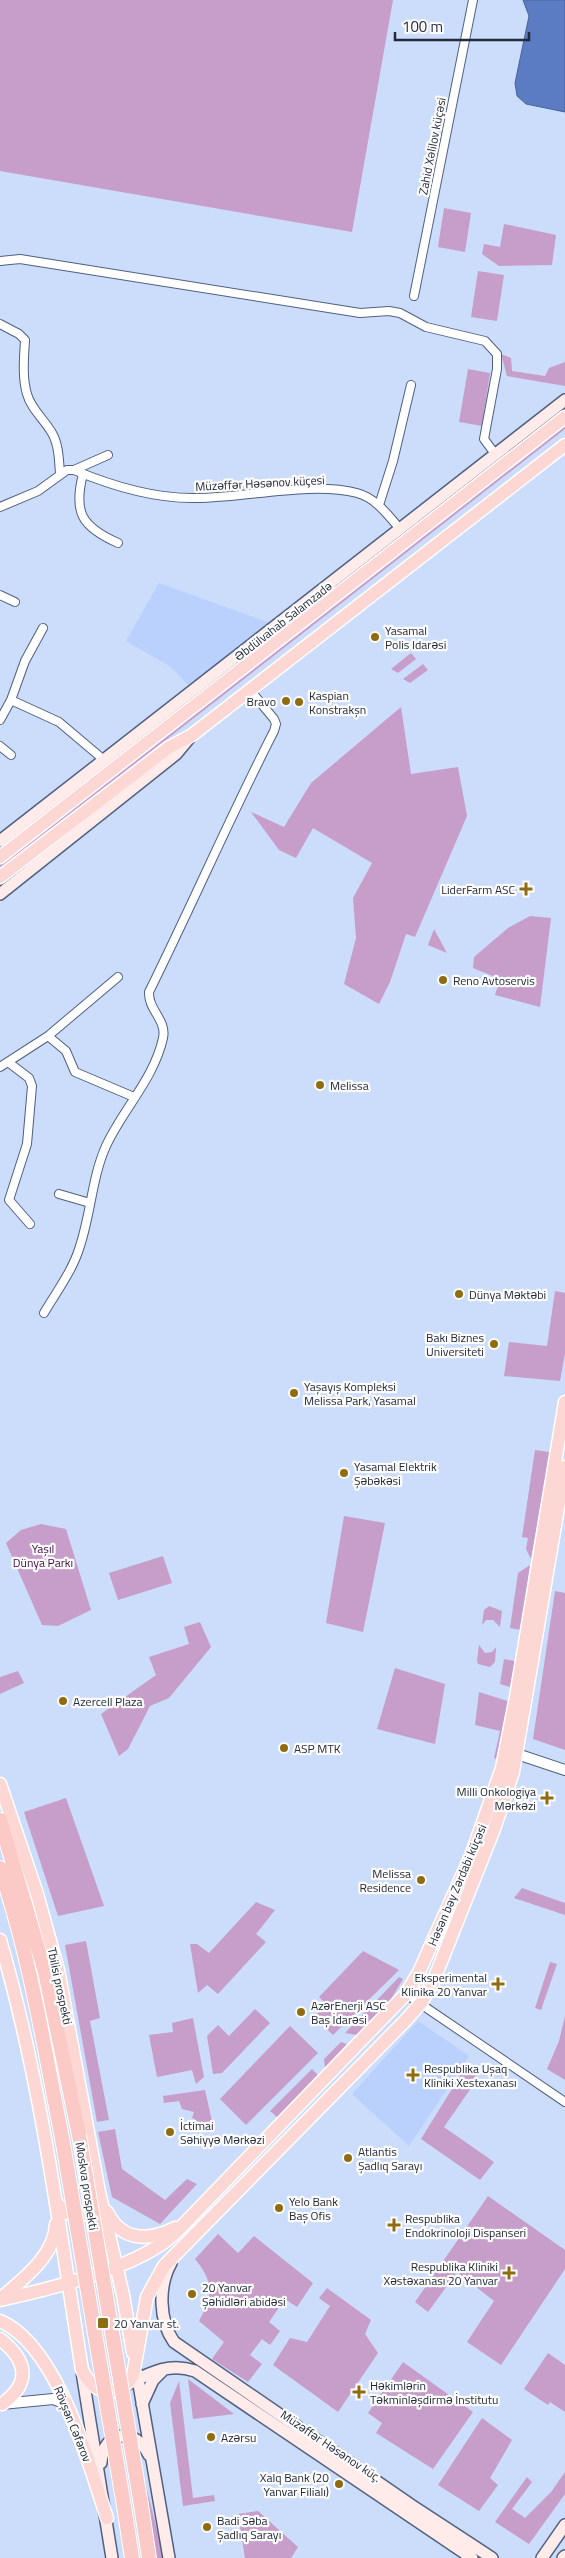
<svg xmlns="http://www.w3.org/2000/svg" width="565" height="2558" font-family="'Titillium Web',sans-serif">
  <rect width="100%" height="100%" fill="#ccdcfb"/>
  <path fill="#bad0fd" d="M159 583 270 623 190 687 171 667 126 641Z
    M418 2021 469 2056 409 2146 352 2094Z"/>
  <path fill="#c79eca" d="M0 0H393L352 232 0 171Z
    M444 208 471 213 465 252 438 247Z
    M504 224 556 235 552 265 499 266 482 254 484 244 500 247Z
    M478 271 504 275 497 321 471 317Z
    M501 354 511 358 512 371 545 376 549 368 565 362V386L507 376Z
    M468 369 490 373 482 426 459 422Z
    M565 406V410L0 849V846Z
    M565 424V429L0 869V865Z
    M411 653 416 659 398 673 391 669Z
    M423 664 428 670 410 683 403 679Z
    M401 707 411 774 458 767 467 816 415 937 406 934 390 982 379 1004 344 984 356 938 353 898 372 863 313 828 296 858 279 850 251 812 284 827 311 783Z
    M530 916 551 918 540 1007 495 995 500 979 473 968 474 957 508 928Z
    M434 929 447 953 428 945Z
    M555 1291 565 1293V1353L560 1381 504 1376 509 1342 547 1346Z
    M535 1450 550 1452 531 1559 526 1549 528 1538 522 1537Z
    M344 1516 385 1523 363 1632 326 1623Z
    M41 1524 66 1529 91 1610 58 1626 42 1625 6 1543 21 1530Z
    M163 1556 172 1583 118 1600 109 1573Z
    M530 1565 521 1630 510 1628 518 1573Z
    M555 1591 565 1593V1750L533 1739Z
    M489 1606 502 1611 500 1627 493 1620H486L482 1625 484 1610Z
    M200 1622 211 1647 169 1698 150 1706 128 1749 119 1756 101 1714 156 1675 149 1657 189 1644 184 1627Z
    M479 1645 485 1653 492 1652 496 1647 495 1662 490 1667 478 1664 477 1660Z
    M504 1659 515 1661 510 1687 500 1684Z
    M395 1668 445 1684 435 1744 377 1729Z
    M18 1671 24 1683 0 1694V1677Z
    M479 1692 511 1702 499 1760 494 1758 500 1731 475 1725Z
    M66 1798 104 1906 58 1916 24 1812Z
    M522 1888 565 1903V1915L514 1898Z
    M256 1902 275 1910 256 1934 266 1942 218 1994 207 1985 198 1993 190 1944H197L209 1953Z
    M86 1941 100 2018 90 2021 109 2120 97 2122 65 1945Z
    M363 1951 399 1970 333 2035 314 2017 326 2004 319 1997Z
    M550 1962 557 1964 541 2010 535 2008Z
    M399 1977 403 1979 390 2001 357 2035 345 2033Z
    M255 2009 270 2023 222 2073 213 2074 207 2036 218 2025 229 2036Z
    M565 2016V2080L547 2069 559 2041Z
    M193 2018 204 2077 196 2084 192 2070 157 2077 149 2035 173 2032 172 2023Z
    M290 2026 318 2053 246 2125 220 2099Z
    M341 2042 347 2044 325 2068 324 2059Z
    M465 2068 478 2078 444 2127 494 2162 480 2180 421 2139Z
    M312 2069 318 2075 278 2118 270 2111Z
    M205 2090 214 2130 192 2118 194 2112 182 2109 179 2101 164 2103 163 2096Z
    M115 2129 122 2169 165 2200 187 2179 197 2184 160 2224 112 2197 98 2132Z
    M488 2196 565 2250V2269L501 2365 467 2342 494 2301 457 2272 428 2312 415 2302Z
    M218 2234 238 2253 254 2236 313 2283 297 2307 285 2299 269 2322 280 2331 270 2345 262 2339 250 2355 262 2364 248 2382 212 2359 224 2342 199 2321C213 2295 214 2282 195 2259Z
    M327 2288 371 2320 365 2334 378 2353 338 2412 273 2365 290 2338 307 2342 330 2306 319 2298Z
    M548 2353 565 2365V2412L550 2402 548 2405 524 2389Z
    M403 2362 473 2412 433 2469 376 2433 382 2423 368 2413Z
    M188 2379 234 2414 193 2419Z
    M179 2381 193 2498 214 2495 215 2501 183 2506 170 2403Z
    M482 2418 512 2440 490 2478 498 2485 479 2511 438 2485Z
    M565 2472V2494L529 2544 495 2522 527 2477 532 2482 512 2509 525 2518 551 2492Z
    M146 2486 164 2558H156Z
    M258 2511 298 2547 291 2558H245L238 2514Z"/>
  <path fill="#5b7cc3" stroke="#4a639a" d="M523 0H565V112L526 104 517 96 515 83 529 16Z"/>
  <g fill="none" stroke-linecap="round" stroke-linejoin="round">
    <defs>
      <path id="minor" d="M0 261 20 259 360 313 389 311 400 313 426 327 485 341 497 354V369L484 439 495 454
        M414 296 473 0
        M0 324 19 334 25 340C24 358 22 377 27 394 31 409 44 419 52 433 59 445 59 461 60 474
        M74 470 108 455
        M83 474C73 513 82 527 118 543
        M379 505 393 461 411 385
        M0 507 38 491 67 470H74C112 486 155 499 197 498 245 498 311 481 357 493 376 498 388 515 400 529
        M0 595 15 602
        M11 700 25 661 43 628
        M0 720 11 700 59 722 104 760
        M0 746 11 755
        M48 1036 66 1051 75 1072 134 1097
        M8 1062 29 1078 32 1086 27 1144 9 1200 30 1224
        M0 1067 48 1036 118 977
        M59 1194 90 1203
        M44 1313C57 1291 73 1270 80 1246 91 1213 92 1177 106 1146 123 1109 154 1079 163 1038 167 1020 148 1010 149 992 192 905 230 817 274 731L276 724 274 719 250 690
        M406 1994 565 2102"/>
      <path id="tertiary" d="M517 1754 565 1770
        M2 2404 53 2399 67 2404"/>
      <path id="secondary" d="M0 841 565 400
        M0 894 176 754 191 736
        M171 2263C158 2286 159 2321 174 2342L411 2505 492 2558
        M82 2372 112 2558
        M137 2373 169 2558
        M126 2385C150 2373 169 2362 195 2371L472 2558
        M142 2404 153 2380 163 2370
        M101 2463C103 2430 136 2427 149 2455
        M542 2558 565 2525
        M563 2558 565 2556"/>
      <path id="primary" d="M0 857 565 417
        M0 877 168 748 192 735 565 445
        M0 1784 37 1894 58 1970 99 2192 123 2295 133 2353
        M0 1940C41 2080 59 2226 82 2370 94 2394 118 2401 133 2375L147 2297 164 2266 405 2021 421 2003 433 1982 494 1829 513 1772 565 1467
        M56 2202C66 2215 74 2218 90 2213L97 2203
        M107 2212C122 2242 149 2241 175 2228
        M0 2299C22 2280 55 2256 56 2224
        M0 2300C46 2290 121 2271 160 2245 170 2239 178 2230 186 2222L406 1994 419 1972 471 1856 502 1768 516 1697 565 1402
        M0 2321C58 2346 88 2462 107 2518
        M0 2339C27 2360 32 2383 2 2404"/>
      <path id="trunk" d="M0 1820 45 1972 79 2135
        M0 1868C30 1956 44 2047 62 2138
        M141 2505 149 2558
        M124 2506 132 2558"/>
    </defs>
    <use href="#minor" stroke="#506081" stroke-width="10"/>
    <use href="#tertiary" stroke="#506081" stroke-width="12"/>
    <use href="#secondary" stroke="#506081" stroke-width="14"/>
    <use href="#primary" stroke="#fff" stroke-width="15"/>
    <use href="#trunk" stroke="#fff" stroke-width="16"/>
    <use href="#minor" stroke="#fff" stroke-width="8"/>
    <use href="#tertiary" stroke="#fff" stroke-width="10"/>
    <use href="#secondary" stroke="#feebea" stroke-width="11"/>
    <use href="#primary" stroke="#fcd7d4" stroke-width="12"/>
    <use href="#trunk" stroke="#fbcac6" stroke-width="14"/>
    <defs>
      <path id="trunk-bridge" d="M79 2135 141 2505
        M62 2138 124 2506"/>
    </defs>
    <use href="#trunk-bridge" stroke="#fff" stroke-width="16" stroke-linecap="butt"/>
    <use href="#trunk-bridge" stroke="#fbcac6" stroke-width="14"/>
  </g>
  <g fill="#906c11" stroke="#fdfdfd" stroke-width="2">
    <circle cx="375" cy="637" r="5"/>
    <circle cx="286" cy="701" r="5"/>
    <circle cx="299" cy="702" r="5"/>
    <path d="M523.5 881.5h5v5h5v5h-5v5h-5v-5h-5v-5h5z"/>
    <circle cx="443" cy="980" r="5"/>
    <circle cx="320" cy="1085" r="5"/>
    <circle cx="459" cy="1294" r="5"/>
    <circle cx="494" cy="1344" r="5"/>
    <circle cx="294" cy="1393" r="5"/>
    <circle cx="344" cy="1473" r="5"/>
    <circle cx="63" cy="1701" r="5"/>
    <circle cx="284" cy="1748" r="5"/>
    <path d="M544.5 1790.5h5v5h5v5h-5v5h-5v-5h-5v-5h5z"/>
    <circle cx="421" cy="1880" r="5"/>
    <path d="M495.5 1976.5h5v5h5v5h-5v5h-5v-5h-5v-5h5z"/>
    <circle cx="301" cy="2012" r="5"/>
    <path d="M410.5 2067.5h5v5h5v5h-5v5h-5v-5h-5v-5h5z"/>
    <circle cx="170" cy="2132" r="5"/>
    <circle cx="348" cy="2158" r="5"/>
    <circle cx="279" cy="2208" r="5"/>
    <path d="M391.5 2217.5h5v5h5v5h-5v5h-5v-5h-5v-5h5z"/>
    <path d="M506.5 2265.5h5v5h5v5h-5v5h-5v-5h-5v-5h5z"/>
    <circle cx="192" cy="2294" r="5"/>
    <rect x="97" y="2317" width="12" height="12" rx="2.5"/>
    <path d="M356.5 2384.5h5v5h5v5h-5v5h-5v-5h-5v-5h5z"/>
    <circle cx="211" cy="2437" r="5"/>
    <circle cx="339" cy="2484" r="5"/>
    <circle cx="207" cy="2527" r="5"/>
  </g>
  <g text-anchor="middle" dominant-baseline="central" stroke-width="4.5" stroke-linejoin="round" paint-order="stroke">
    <g font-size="12" fill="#232a39" stroke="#fdfdfd">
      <text transform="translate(432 146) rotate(-79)">Zahid Xəlilov küçəsi</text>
      <text transform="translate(260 483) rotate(-3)">Müzəffər Həsənov küçesi</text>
      <text transform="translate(283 621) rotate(-38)">Əbdülvahab Salamzadə</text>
      <text transform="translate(457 1885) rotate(-67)">Həsən bəy Zərdabi küçəsi</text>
      <text transform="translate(60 1986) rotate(78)">Tbilisi prospekti</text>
      <text transform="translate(87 2186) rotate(81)">Moskva prospekti</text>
      <text transform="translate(73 2424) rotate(68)">Rövşən Cəfərov</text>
      <text transform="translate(331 2446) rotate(34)">Müzəffər Həsənov küç.</text>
    </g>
    <g font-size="12" fill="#232a39" stroke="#fdfdfd" text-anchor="start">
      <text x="385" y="630">Yasamal<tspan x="385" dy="14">Polis Idarəsi</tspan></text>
      <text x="309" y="695">Kaspian<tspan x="309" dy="14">Konstrakşn</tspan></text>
      <text x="276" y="701" text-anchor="end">Bravo</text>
      <text x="515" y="889" text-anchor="end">LiderFarm ASC</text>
      <text x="453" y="980">Reno Avtoservis</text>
      <text x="330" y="1085">Melissa</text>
      <text x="469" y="1294">Dünya Məktəbi</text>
      <text x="484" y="1337" text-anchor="end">Bakı Biznes<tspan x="484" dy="14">Universiteti</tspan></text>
      <text x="304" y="1386">Yaşayış Kompleksi<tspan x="304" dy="14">Melissa Park, Yasamal</tspan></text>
      <text x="354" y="1466">Yasamal Elektrik<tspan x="354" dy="14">Şəbəkəsi</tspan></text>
      <text x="73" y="1701">Azercell Plaza</text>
      <text x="294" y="1748">ASP MTK</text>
      <text x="536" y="1791" text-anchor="end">Milli Onkologiya<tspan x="536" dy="14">Mərkəzi</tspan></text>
      <text x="411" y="1873" text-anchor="end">Melissa<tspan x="411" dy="14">Residence</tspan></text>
      <text x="487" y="1977" text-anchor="end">Eksperimental<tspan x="487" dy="14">Klinika 20 Yanvar</tspan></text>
      <text x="311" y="2005">AzərEnerji ASC<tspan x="311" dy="14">Baş İdarəsi</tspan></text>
      <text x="424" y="2068">Respublika Uşaq<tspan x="424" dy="14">Kliniki Xestexanası</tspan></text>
      <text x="180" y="2125">İctimai<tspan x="180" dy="14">Səhiyyə Mərkəzi</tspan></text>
      <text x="358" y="2151">Atlantis<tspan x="358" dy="14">Şadlıq Sarayı</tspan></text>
      <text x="289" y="2201">Yelo Bank<tspan x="289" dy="14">Baş Ofis</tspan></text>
      <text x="405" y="2218">Respublika<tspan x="405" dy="14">Endokrinoloji Dispanseri</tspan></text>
      <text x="498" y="2266" text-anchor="end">Respublika Kliniki<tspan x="498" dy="14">Xəstəxanası 20 Yanvar</tspan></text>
      <text x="202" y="2287">20 Yanvar<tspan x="202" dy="14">Şəhidləri abidəsi</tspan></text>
      <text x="114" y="2323">20 Yanvar st.</text>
      <text x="370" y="2385">Həkimlərin<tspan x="370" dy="14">Təkminləşdirmə İnstitutu</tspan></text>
      <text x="221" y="2437">Azərsu</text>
      <text x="329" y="2477" text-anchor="end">Xalq Bank (20<tspan x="329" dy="14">Yanvar Filialı)</tspan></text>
      <text x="217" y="2520">Badi Səba<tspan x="217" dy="14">Şadlıq Sarayı</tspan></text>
    </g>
    <g font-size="12" fill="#430b48" stroke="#fdfdfd">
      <text x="43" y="1548">Yaşıl<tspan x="43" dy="14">Dünya Parkı</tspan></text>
    </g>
  </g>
  <path d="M395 32v8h134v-8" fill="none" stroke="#232a39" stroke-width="2.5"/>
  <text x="402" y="32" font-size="15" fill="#232a39" stroke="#fdfdfd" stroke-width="4" paint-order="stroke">100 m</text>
</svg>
